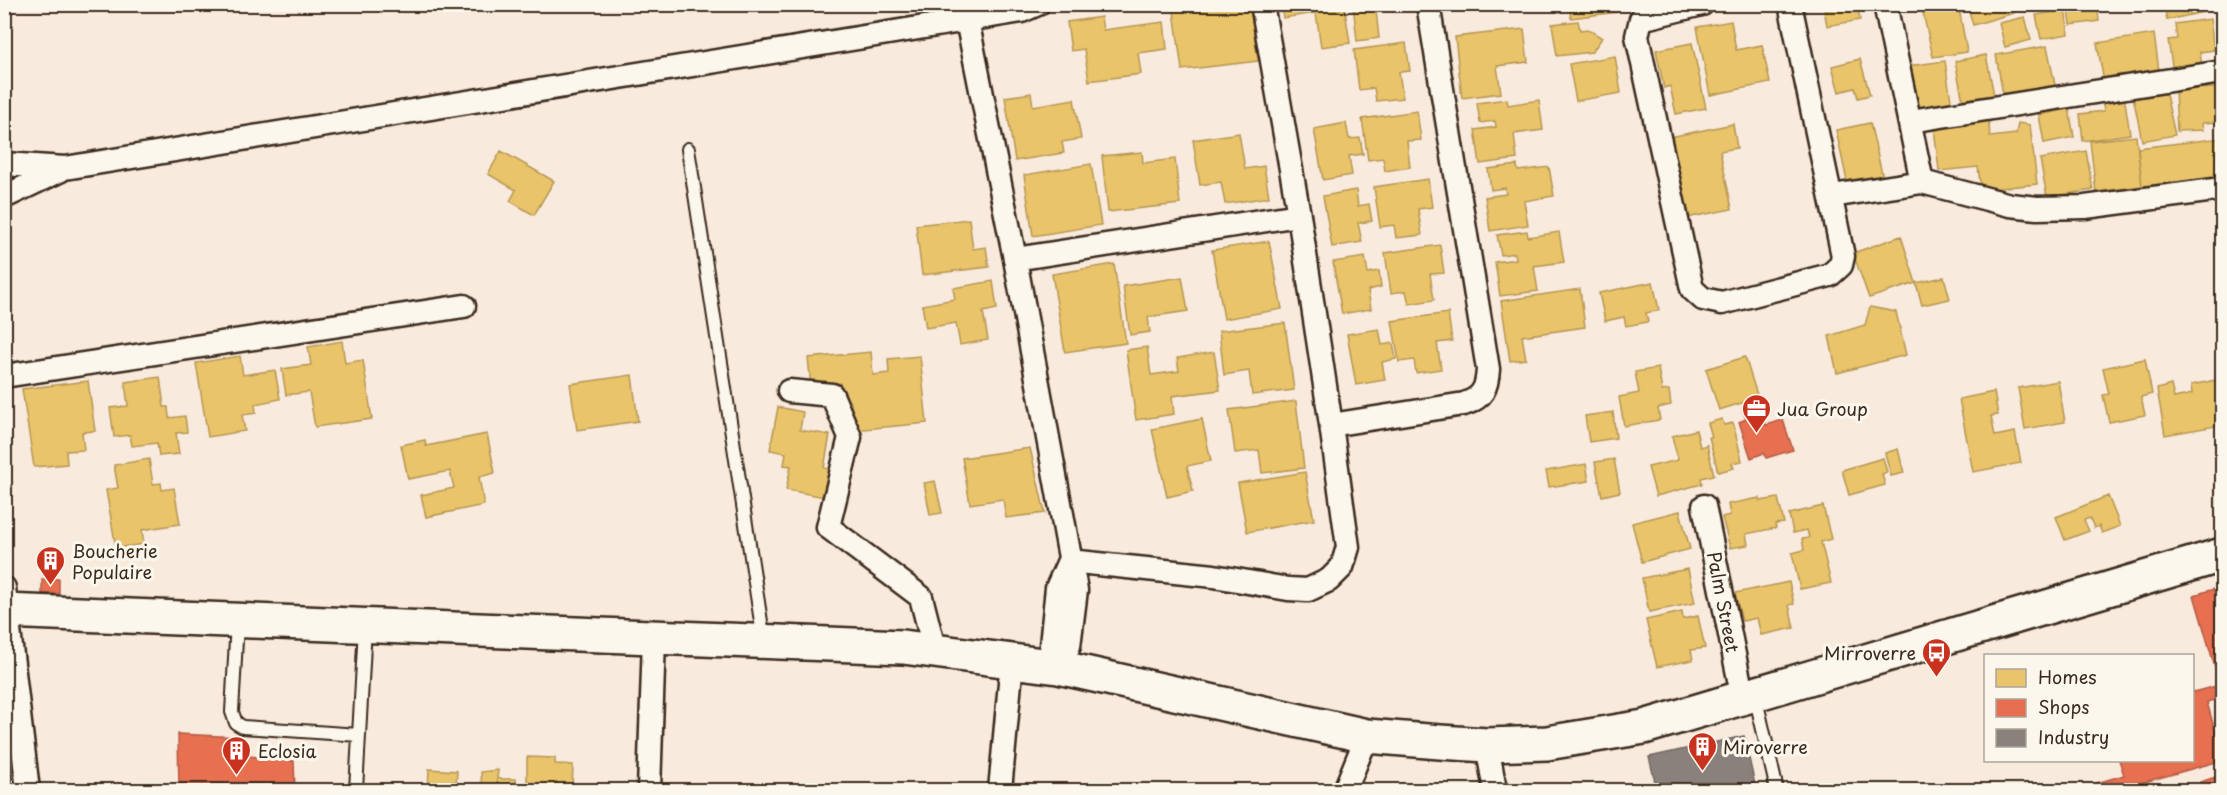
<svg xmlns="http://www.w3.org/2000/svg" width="2227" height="795" font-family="'Playpen Sans',sans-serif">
  <rect width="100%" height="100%" fill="#f9eade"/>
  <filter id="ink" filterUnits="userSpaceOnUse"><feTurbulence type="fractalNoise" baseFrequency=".0167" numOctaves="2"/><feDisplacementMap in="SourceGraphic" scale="12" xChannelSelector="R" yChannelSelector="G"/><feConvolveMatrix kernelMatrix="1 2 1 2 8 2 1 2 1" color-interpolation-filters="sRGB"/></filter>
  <g filter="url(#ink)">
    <path fill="#e9c46a" stroke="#b59653" stroke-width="1.5" d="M1173 4H1250L1258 61 1182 70Z
      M1281 4H1344L1350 43 1321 47 1316 13 1283 18Z
      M1353 4H1414V6L1376 11 1379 38 1357 41Z
      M1569 4H1617L1618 12 1571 18Z
      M1823 4H1857L1860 20 1827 26Z
      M1967 4H2012L2014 13 1973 25Z
      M2068 4H2097L2099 21 2071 25Z
      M2164 4H2203L2204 12 2167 20Z
      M1959 8 1967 52 1933 57 1923 13Z
      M2065 10 2069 34 2041 39 2036 15Z
      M1101 17 1103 30 1164 22 1167 49 1138 53 1141 74 1089 81 1084 49 1071 51 1067 22Z
      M2025 17 2031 40 2005 47 1999 23Z
      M2210 19 2214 50 2200 52 2203 74 2174 78 2168 40 2177 39 2175 24Z
      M1578 21 1580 30 1588 29 1602 38 1592 52 1557 56 1552 24Z
      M1731 21 1736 50 1762 45 1770 83 1710 95 1697 27Z
      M1524 29 1528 62 1497 66 1501 93 1462 98 1455 37Z
      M2154 34 2160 78 2105 88 2097 43Z
      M1406 43 1410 71 1399 72 1403 98 1376 101 1374 88 1359 90 1354 50Z
      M1692 43 1706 108 1676 114 1670 86 1664 88 1656 50Z
      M2047 46 2056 90 2004 100 1996 55Z
      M1986 55 1995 100 1964 106 1955 61Z
      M1615 56 1621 93 1576 101 1569 64Z
      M1860 59 1870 95 1858 98 1855 88 1839 92 1832 66Z
      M1945 61 1952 107 1915 110 1908 66Z
      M2218 88 2219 122 2202 123 2203 130 2177 131 2175 89Z
      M2165 90 2175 135 2142 141 2133 96Z
      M1031 93 1033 106 1074 99 1081 139 1062 142 1064 153 1015 161 1005 97Z
      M2124 95 2130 134 2083 141 2080 114 2104 111 2102 98Z
      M1507 99 1508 105 1539 100 1543 130 1514 134 1517 159 1480 164 1475 130 1496 127 1495 121 1480 123 1477 103Z
      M2069 109 2074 137 2044 143 2039 115Z
      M1417 111 1421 140 1407 141 1410 167 1385 171 1383 158 1368 160 1362 119Z
      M1988 112 1990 137 2016 134 2018 123 2030 125 2037 184 1981 190 1978 167 1939 171 1933 118Z
      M1346 123 1349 139 1360 138 1363 154 1349 156 1352 175 1323 180 1314 129Z
      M1870 123 1883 178 1848 186 1836 130Z
      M1733 124 1737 148 1720 151 1732 209 1681 219 1665 138Z
      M1239 133 1245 169 1264 166 1269 197 1225 204 1221 182 1200 185 1193 140Z
      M2136 136 2142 186 2096 192 2090 141Z
      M2222 138V177L2142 186 2138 148Z
      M501 151 554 181 534 215 510 201 516 190 488 174Z
      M2086 151 2093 190 2047 197 2040 159Z
      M1142 152 1143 163 1175 159 1180 204 1108 212 1102 156Z
      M1091 164 1101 225 1033 236 1024 175Z
      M1517 165 1518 171 1549 167 1554 196 1524 201 1528 225 1490 231 1485 197 1506 194 1505 188 1491 190 1488 169Z
      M1428 179 1432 207 1418 209 1422 235 1396 238 1394 225 1380 227 1374 187Z
      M1356 190 1358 206 1369 204 1372 221 1358 223 1362 242 1332 247 1323 196Z
      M969 219 973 249 986 247 989 267 922 275 916 225Z
      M1527 231 1528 237 1559 232 1564 262 1534 266 1538 291 1500 296 1495 262 1516 259 1515 253 1501 255 1497 235Z
      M1901 236 1916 283 1869 298 1853 253Z
      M1269 241 1282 309 1224 319 1212 250Z
      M1440 245 1444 273 1430 274 1434 300 1409 304 1406 291 1391 293 1385 253Z
      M1365 257 1368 273 1379 271 1381 287 1368 290 1371 309 1342 314 1333 262Z
      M1114 264 1126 343 1065 352 1052 274Z
      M1182 277 1188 311 1148 317 1150 332 1130 335 1123 286Z
      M1944 277 1950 299 1922 305 1916 283Z
      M993 281 997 309 983 312 988 340 960 345 956 323 926 328 922 305 955 299 953 288Z
      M1653 282 1659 310 1646 313 1648 322 1626 326 1624 317 1605 321 1599 293Z
      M1580 289 1585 327 1522 336 1526 359 1510 361 1501 301Z
      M1870 307 1896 312 1906 355 1837 373 1829 336 1865 325Z
      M1448 313 1452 341 1437 343 1441 369 1416 373 1414 360 1399 362 1392 321Z
      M1285 323 1294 390 1252 395 1249 371 1224 375 1219 331Z
      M1379 329 1382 345 1393 343 1396 359 1382 362 1385 380 1356 385 1347 334Z
      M342 341 345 363 363 360 372 419 315 427 309 392 286 395 282 369 311 365 308 347Z
      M1147 347 1151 375 1179 371 1177 358 1214 352 1220 390 1172 396 1174 414 1136 420 1126 350Z
      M871 352 873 375 889 373 888 359 920 356 927 423 854 430 851 402 842 403 840 383 811 386 808 358Z
      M240 356 243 375 275 370 280 399 255 404 256 413 242 415 245 431 208 437 196 363Z
      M1745 357 1758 398 1719 410 1706 369Z
      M2145 359 2152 394 2141 397 2145 415 2109 422 2103 395 2109 394 2103 368Z
      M1658 368 1662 391 1669 390 1671 405 1658 408 1660 420 1624 426 1619 397 1639 393 1635 372Z
      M632 375 638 421 577 430 570 384Z
      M160 377 164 407H168L169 418 185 416 187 432 176 433 179 454 159 456 157 443 132 446 130 435 114 437 110 408 128 406 125 382Z
      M2216 380 2222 425 2165 435 2157 389 2171 385 2174 398 2192 394 2191 385Z
      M88 381 95 431 82 432 84 450 66 451 67 464 34 467 22 389Z
      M2058 381 2065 422 2025 429 2018 388Z
      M1994 392 1998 415 1991 416 1995 436 2015 432 2021 463 1973 472 1959 399Z
      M1296 401 1304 468 1262 473 1259 450 1235 453 1229 410Z
      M778 407 803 412 800 430 830 435 824 468 835 470 830 498 786 490 791 466 784 465 786 453 770 450Z
      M1613 412 1616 438 1589 442 1585 416Z
      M1202 419 1211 461 1187 466 1193 491 1167 497 1152 429Z
      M1722 419 1724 425 1733 423 1742 461 1732 463 1734 468 1718 472 1709 437H1712L1708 423Z
      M1696 430 1700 447 1707 445 1714 475 1701 478 1702 484 1656 496 1648 467 1678 460 1672 436Z
      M487 434 495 473 479 477 484 505 426 517 421 495 454 488 450 471 408 479 401 445 425 440 426 446Z
      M1030 448 1045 513 1006 518 1003 499 970 504 962 458Z
      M1898 449 1904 473 1891 476 1885 453Z
      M1883 458 1887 472 1882 474 1885 485 1849 495 1842 470Z
      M149 459 153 484 161 483 162 490 174 488 180 524 142 530 144 544 116 548 106 490 118 488 114 465Z
      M1614 459 1620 492 1602 496 1595 462Z
      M1586 464 1589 481 1549 487 1546 471Z
      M1305 472 1314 520 1247 532 1238 483Z
      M935 481 942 513 930 515 924 483Z
      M2108 496 2120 526 2102 533 2099 526 2094 528 2090 518 2084 520 2089 531 2065 540 2056 517Z
      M1760 498V501L1778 498 1784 523 1775 524 1776 528 1746 534 1748 545 1730 548 1722 517 1730 515 1728 504Z
      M1823 506 1831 539 1821 542 1831 583 1800 589 1792 553 1804 550 1802 539 1809 538 1807 530 1793 533 1789 514Z
      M1680 511 1690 549 1642 562 1632 523Z
      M1688 569 1695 603 1649 612 1642 578Z
      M1789 582 1794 604 1789 605 1794 628 1761 635 1757 618 1742 621 1735 593Z
      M1682 612 1683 619 1698 616 1705 648 1691 650 1693 660 1657 667 1646 620Z
      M16 715 20 768 4 769V716Z
      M527 757 555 758V764L573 765 572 790H527Z
      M429 769 457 771 456 788 482 789 481 772 498 770 497 779H516V790H428Z
      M19 776 20 790H4V778Z"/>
    <path fill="#e76f51" stroke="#b35a42" stroke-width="1.5" d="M1760 406 1766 425 1783 420 1793 450 1766 458 1764 453 1751 458 1739 422 1746 419 1743 411Z
      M42 579H59V593L42 594Z
      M2214 589 2222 620V698L2207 702 2215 731 2222 728V769L2220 761 2141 783 2143 790H2073L2124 775 2119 760H2192V689L2193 692 2220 685 2194 595Z
      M178 734 240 737 239 755 294 761 295 790H179Z
      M2222 775V790H2203L2200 782Z"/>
    <path fill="#8a817c" stroke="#726760" stroke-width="1.5" d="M1744 736 1755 785 1750 786 1751 790H1657L1649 757Z"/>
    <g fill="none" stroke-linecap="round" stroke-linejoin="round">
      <defs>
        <path id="service" d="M688 149 764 641
          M237 622 232 712 236 723 243 727 359 735
          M1755 695 1777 790
          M356 790 365 627"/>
        <path id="minor" d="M1702 4 1641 19 1637 36 1692 289 1703 299 1722 303 1830 275 1841 265 1843 256 1790 4
          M1885 4 1922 182
          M967 20 1015 259 1076 590 1069 646 1058 667
          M1910 121 2222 72
          M4 164 65 168 1022 11 1038 4
          M1832 196 1922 182 2010 205 2037 208 2085 207 2222 189
          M4 197 61 170
          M1015 259 1299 215
          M4 376 464 306
          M789 391 832 395 850 437 828 527 921 597 935 652
          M1331 425 1464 404C1483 398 1487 388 1488 369L1428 4
          M1704 506 1743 699
          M1069 561 1214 576 1288 589 1308 590 1329 580 1342 567 1348 547 1331 425 1299 215 1262 4
          M4 588 28 790
          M1058 667 1051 645 1057 588 1069 561
          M1487 745 1495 790
          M649 790 654 638
          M1000 790 1012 661
          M1345 790 1367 736"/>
        <path id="secondary" d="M4 611 903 647 1058 667 1367 736 1440 742 1487 745 1547 743 1644 727 2222 555"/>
      </defs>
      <use href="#service" stroke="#3b2a1e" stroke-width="16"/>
      <use href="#minor" stroke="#3b2a1e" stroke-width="27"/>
      <use href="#secondary" stroke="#3b2a1e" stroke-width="38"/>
      <use href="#service" stroke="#fbf7ec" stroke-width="12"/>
      <use href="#minor" stroke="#fbf7ec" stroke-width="22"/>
      <use href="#secondary" stroke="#fbf7ec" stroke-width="33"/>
    </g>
  </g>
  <defs>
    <symbol id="office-pin" viewBox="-11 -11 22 30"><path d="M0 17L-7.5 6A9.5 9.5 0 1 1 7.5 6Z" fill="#c8321e" stroke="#fbf7ec"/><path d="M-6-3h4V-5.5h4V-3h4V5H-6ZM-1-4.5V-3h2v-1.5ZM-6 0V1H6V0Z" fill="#fff"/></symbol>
    <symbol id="building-pin" viewBox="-11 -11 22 30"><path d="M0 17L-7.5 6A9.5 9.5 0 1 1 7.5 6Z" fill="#c8321e" stroke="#fbf7ec"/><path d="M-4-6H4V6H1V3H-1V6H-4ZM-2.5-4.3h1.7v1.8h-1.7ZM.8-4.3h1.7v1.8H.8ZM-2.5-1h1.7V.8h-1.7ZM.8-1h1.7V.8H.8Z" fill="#fff"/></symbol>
    <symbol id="bus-pin" viewBox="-11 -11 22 30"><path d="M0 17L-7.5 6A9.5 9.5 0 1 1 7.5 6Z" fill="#c8321e" stroke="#fbf7ec"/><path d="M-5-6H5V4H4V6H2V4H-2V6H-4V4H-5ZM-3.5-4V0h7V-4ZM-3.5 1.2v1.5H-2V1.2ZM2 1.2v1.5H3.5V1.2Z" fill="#fff"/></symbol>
  </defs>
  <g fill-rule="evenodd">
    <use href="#office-pin" x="1740" y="392" width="33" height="45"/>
    <use href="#building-pin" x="34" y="544" width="33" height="45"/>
    <use href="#bus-pin" x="1920" y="636" width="33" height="45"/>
    <use href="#building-pin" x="1686" y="730" width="33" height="45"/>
    <use href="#building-pin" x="220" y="734" width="33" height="45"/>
  </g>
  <g text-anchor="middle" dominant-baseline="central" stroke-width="6" stroke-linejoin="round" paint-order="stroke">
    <g font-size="18" fill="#3b2a1e" stroke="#fbf7ec" text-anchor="start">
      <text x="1777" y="408">Jua Group</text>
      <text x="72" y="550">Boucherie<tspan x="72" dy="21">Populaire</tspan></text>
      <text x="1916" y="652" text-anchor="end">Mirroverre</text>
      <text x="1723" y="746">Miroverre</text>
      <text x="258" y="750">Eclosia</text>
    </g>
    <g font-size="18" fill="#3b2a1e" stroke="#fbf7ec">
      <text transform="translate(1724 602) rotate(79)">Palm Street</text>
    </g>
  </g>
  <rect width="2227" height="795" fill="none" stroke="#fbf7ec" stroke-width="24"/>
  <rect x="12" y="12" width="2203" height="771" fill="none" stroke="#3b2a1e" stroke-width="2" filter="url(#ink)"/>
  <rect x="1984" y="654" width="210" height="108" fill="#fbf7ec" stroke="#aea59a" stroke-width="1.5"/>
  <rect x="1996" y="669" width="30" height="18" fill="#e9c46a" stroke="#aea59a" stroke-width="1.5"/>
  <text x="2038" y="684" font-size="18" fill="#3b2a1e">Homes</text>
  <rect x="1996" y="699" width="30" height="18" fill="#e76f51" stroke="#aea59a" stroke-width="1.5"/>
  <text x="2038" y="714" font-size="18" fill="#3b2a1e">Shops</text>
  <rect x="1996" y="729" width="30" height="18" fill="#8a817c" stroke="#aea59a" stroke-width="1.5"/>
  <text x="2038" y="744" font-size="18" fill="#3b2a1e">Industry</text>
</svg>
